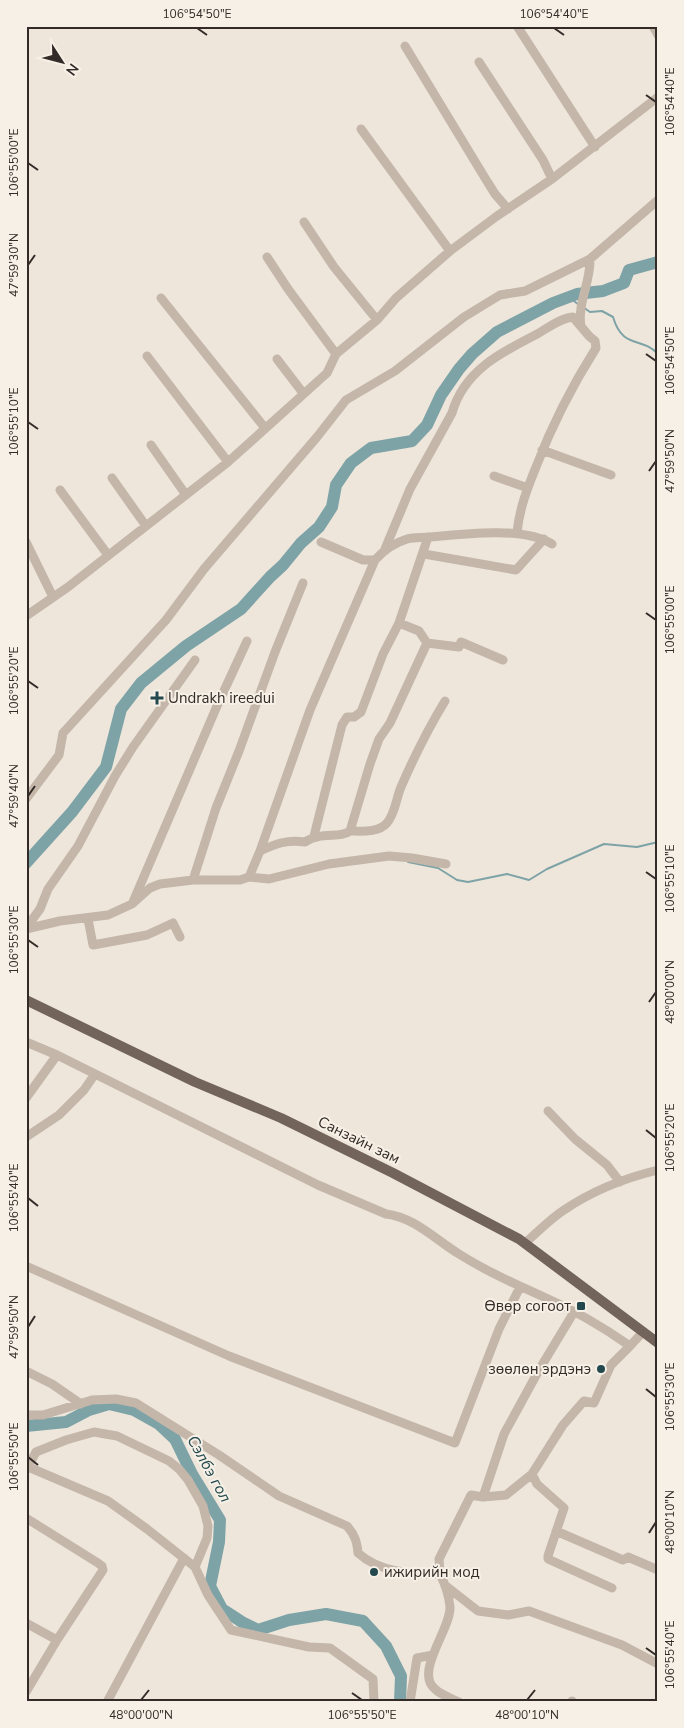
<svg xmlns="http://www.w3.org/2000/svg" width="684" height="1728" font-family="'Nunito Sans',sans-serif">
  <rect width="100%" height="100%" fill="#eee6db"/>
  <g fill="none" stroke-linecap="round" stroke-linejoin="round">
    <path stroke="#7ea3a7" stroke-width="2" d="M569 297 579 305
      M583 307 590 312 602 311 613 317C623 350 641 336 658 354
      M408 862 438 868 457 880 468 882 507 874 529 880 547 869 604 844 637 847 658 842"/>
    <path stroke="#7ea3a7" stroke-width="12" d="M26 863 72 812 106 767 121 709 141 683 186 646 241 609 270 577 283 565 301 543 319 527 332 507 336 485 351 463 371 448 412 441 427 425 441 395 459 369 472 354 497 332 553 303 577 294 603 291 624 283 629 270 658 262
      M26 1426 66 1422 89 1410 109 1404 134 1410 159 1424 175 1439 192 1474 220 1520 219 1542 210 1586 222 1609 242 1622 258 1630 289 1620 326 1614 363 1621 386 1646 401 1676 400 1702"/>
    <path stroke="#c4b6a9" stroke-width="9" d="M517 26 595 147
      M653 26 658 35
      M405 46 485 178 495 194 508 209
      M479 62 543 160 552 179
      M361 129 450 251
      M304 222 334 267 377 320
      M267 257 288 289 336 354
      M161 298 265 428
      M581 326C577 304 591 281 590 259
      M147 356 228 462
      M277 359 303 393
      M151 445 186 495
      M542 450 611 475
      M494 476 528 488
      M112 478 146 526
      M60 490 108 555
      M26 542 53 597
      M321 542 363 560H375
      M385 549 410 489 452 413C464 370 502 352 539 333 549 327 561 318 573 317L589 336 595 341 596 348C572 386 552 425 536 467 527 489 519 510 517 533
      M424 554 516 570 544 539
      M26 616 68 587 228 462 327 373 336 354 377 320 396 298 450 251 497 216 552 179 658 97
      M427 643 459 647 461 642 503 660
      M26 799 59 755 63 733 166 620 204 569 317 437 346 400 395 371 464 317 500 295 525 291 590 259 658 200
      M350 831 370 764 379 739 390 723 427 643 419 631 399 623
      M314 836 342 725 347 717H354L361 712 383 654 399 623 428 537
      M260 851C275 844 288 839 305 842 321 831 340 839 350 831 362 831 378 833 387 823 395 814 396 799 401 787 414 757 428 729 445 701
      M249 877 269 879 329 864 389 856 412 858 446 864
      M193 880 216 808 239 751 275 652 303 583
      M133 902 217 706 247 641
      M88 919 93 945 147 935 173 923 180 937
      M26 928 40 909 48 889 78 846 115 776 133 747 195 660
      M26 929 60 921 108 915 132 904 150 888 160 884 193 880H240L249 877 260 851 310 710 375 560C384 550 394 543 407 539 414 537 422 538 430 537 462 534 524 526 552 544
      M26 1042 57 1055 26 1098
      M57 1055 318 1185 386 1214C414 1217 436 1240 459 1254 486 1271 515 1284 544 1297 574 1310 603 1327 630 1346L642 1333
      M548 1111 575 1139 607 1165 620 1182
      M26 1137 59 1115 84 1090 95 1074
      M525 1243C538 1232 550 1219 564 1210 592 1191 625 1178 658 1170
      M26 1266 229 1356 455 1443 499 1329 520 1287
      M26 1371 52 1384 81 1404
      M26 1415H43L92 1400 116 1399 136 1403 219 1455 279 1496 347 1526C355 1535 357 1542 358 1553 380 1573 412 1574 440 1574L439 1559 471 1495 483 1497 506 1495 532 1474 563 1425 584 1401 594 1403 611 1365 630 1346
      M26 1466 108 1501 147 1529 195 1567 208 1595 231 1630 309 1647 330 1648 373 1679 374 1702
      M26 1470 36 1452 66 1440 94 1432 117 1436 169 1461 179 1469 188 1480 203 1506 208 1526 207 1538 195 1567
      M532 1474 537 1484 564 1508 548 1556V1559L612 1588
      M483 1497 504 1434 539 1370 574 1312
      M26 1518 98 1563 102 1566 103 1570 57 1640 26 1692
      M556 1531 623 1560 628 1557 658 1570
      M440 1574C445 1584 449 1595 450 1607 451 1629 414 1672 435 1689 441 1695 451 1698 459 1702
      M446 1586 478 1611 508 1615 529 1611 622 1645 658 1664
      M26 1623 57 1640
      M572 1701 573 1702
      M107 1702 184 1558
      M410 1702 417 1658 433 1655"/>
    <path stroke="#72645a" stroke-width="10" d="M26 1000 195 1082 281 1118 393 1173 519 1239 658 1343"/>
  </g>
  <path fill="none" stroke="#322b27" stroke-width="2" d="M197 28 207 35M554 28 564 35M646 95 656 102M28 163 38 170M28 265 35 255M646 354 656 361M28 422 38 429M649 471 656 461M646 613 656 620M28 681 38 688M28 796 35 786M646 872 656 879M28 940 38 947M649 1002 656 992M646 1130 656 1138M28 1198 38 1206M28 1327 35 1316M646 1389 656 1397M28 1457 38 1465M649 1533 656 1522M646 1648 656 1655M352 1693 362 1700M141 1700 149 1690M527 1700 535 1690"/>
  <g fill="#23494e" stroke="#f6f0e6" stroke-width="2">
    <path d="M154.5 690.5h5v5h5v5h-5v5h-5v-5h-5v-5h5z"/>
    <rect x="576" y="1301" width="10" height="10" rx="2.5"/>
    <circle cx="601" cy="1369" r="5"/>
    <circle cx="374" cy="1572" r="5"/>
  </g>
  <g text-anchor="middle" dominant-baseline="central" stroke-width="4" stroke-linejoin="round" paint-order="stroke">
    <g font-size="15" fill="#322b27" stroke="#f6f0e6" text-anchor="start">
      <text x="168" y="698">Undrakh ireedui</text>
      <text x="571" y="1306" text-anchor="end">Өвөр согоот</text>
      <text x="591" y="1369" text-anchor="end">зөөлөн эрдэнэ</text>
      <text x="384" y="1572">ижирийн мод</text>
    </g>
    <g font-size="15" fill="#322b27" stroke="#f6f0e6">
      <text transform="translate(359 1140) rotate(26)">Санзайн зам</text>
    </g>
    <g font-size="16" font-style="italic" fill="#23494e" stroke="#f6f0e6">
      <text transform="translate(209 1469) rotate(61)">Сэлбэ гол</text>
    </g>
  </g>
  <rect width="684" height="1728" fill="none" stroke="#f6f0e6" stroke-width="55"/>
  <g transform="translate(62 62) rotate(126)" stroke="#f6f0e6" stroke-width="4" paint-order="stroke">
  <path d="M0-4L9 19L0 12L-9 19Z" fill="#322b27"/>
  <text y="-8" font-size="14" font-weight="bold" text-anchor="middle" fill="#322b27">N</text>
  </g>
  <rect x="28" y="28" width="628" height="1672" fill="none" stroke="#322b27" stroke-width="2"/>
  <g font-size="12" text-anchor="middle" fill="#322b27">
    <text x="197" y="18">106°54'50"E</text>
    <text x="554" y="18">106°54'40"E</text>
    <text transform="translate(670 102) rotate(-90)" y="4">106°54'40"E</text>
    <text transform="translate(14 163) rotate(-90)" y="4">106°55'00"E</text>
    <text transform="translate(14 265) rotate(-90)" y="4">47°59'30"N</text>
    <text transform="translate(670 361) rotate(-90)" y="4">106°54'50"E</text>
    <text transform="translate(14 422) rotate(-90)" y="4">106°55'10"E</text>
    <text transform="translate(670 461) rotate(-90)" y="4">47°59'50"N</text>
    <text transform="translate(670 620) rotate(-90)" y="4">106°55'00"E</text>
    <text transform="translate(14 681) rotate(-90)" y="4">106°55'20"E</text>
    <text transform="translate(14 796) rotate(-90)" y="4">47°59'40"N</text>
    <text transform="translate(670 879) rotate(-90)" y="4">106°55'10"E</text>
    <text transform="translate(14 940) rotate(-90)" y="4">106°55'30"E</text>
    <text transform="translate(670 992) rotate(-90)" y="4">48°00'00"N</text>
    <text transform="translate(670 1138) rotate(-90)" y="4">106°55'20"E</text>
    <text transform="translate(14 1198) rotate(-90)" y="4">106°55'40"E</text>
    <text transform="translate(14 1327) rotate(-90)" y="4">47°59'50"N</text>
    <text transform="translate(670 1397) rotate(-90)" y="4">106°55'30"E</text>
    <text transform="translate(14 1457) rotate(-90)" y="4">106°55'50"E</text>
    <text transform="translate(670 1522) rotate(-90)" y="4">48°00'10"N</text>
    <text transform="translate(670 1655) rotate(-90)" y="4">106°55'40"E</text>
    <text x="141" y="1719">48°00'00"N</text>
    <text x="362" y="1719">106°55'50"E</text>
    <text x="527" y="1719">48°00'10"N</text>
  </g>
</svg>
